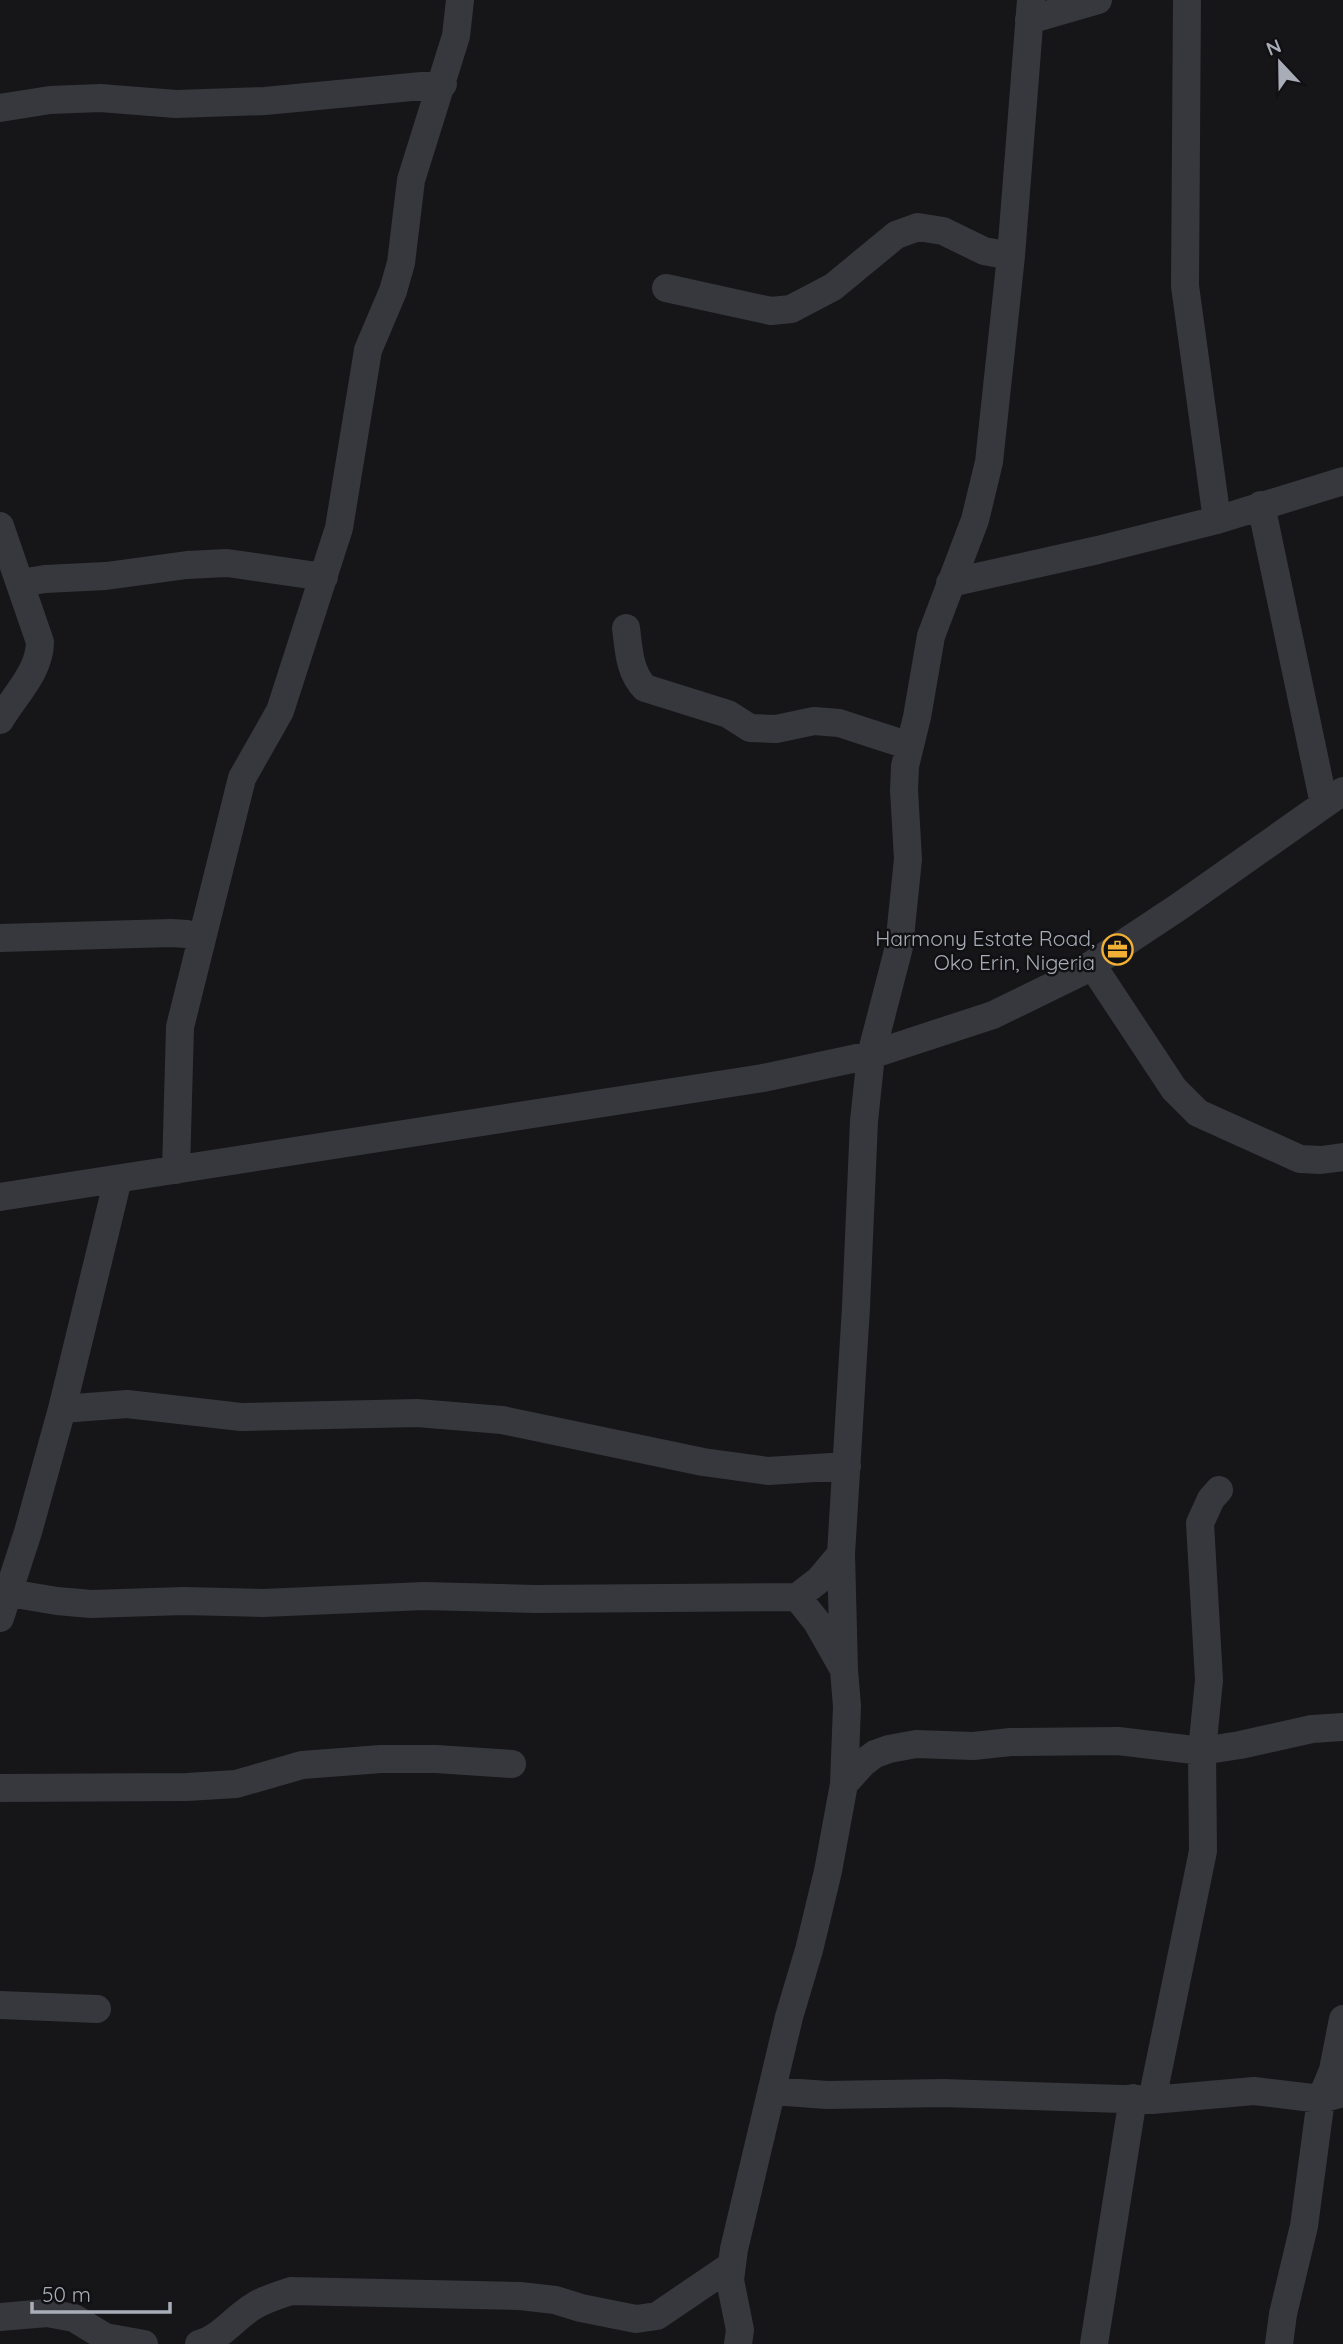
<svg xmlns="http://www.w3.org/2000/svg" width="1343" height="2344" font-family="Quicksand,sans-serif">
  <rect width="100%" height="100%" fill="#161618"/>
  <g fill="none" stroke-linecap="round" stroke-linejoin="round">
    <path stroke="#37383d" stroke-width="28" d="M1187 0 1185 286 1217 520
      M1029 20 1098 0
      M0 108 50 100 100 98 176 104 265 101 443 84
      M666 288 771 311 791 309 833 287 896 235 918 227 943 231 984 251 1011 256
      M1261 505 1324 804
      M0 526 40 642C40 671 15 695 0 720
      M21 583 45 579 106 576 187 565 227 563 324 577
      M950 583 1098 550 1217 520 1343 481
      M626 628C629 650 629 672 645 688L728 714 750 728 776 729 814 721 839 723 910 746
      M0 938 171 933 187 934 201 940
      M1092 965 1174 1089 1198 1113 1300 1159 1321 1160 1343 1157
      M176 1170 180 1027 242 778 280 711 339 528 368 350 393 291 401 263 411 180 456 36 460 0
      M0 1197 763 1078 871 1055 993 1015 1079 973 1180 906 1343 791
      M62 1409 127 1404 241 1417 417 1413 502 1420 703 1462 768 1471 847 1466
      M9 1593 57 1601 91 1604 184 1601 263 1603 424 1596 534 1599 797 1597 819 1580 841 1554
      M797 1597 817 1622 843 1668
      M0 1618 28 1532 62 1409 118 1179
      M844 1784 863 1763 875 1754 889 1749 916 1744 973 1746 1011 1742 1118 1741 1202 1751 1240 1745 1312 1729 1343 1727
      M0 1788 187 1787 236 1784 302 1765 381 1759H436L512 1764
      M0 2005 97 2009
      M772 2091 827 2095 943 2093 1152 2100 1254 2091 1321 2099 1343 2093
      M1152 2100 1203 1851 1202 1751 1209 1680 1200 1523 1211 1499 1219 1490
      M0 2317 47 2313 74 2318 105 2337 144 2344
      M199 2344C221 2338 235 2317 254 2306 265 2299 279 2295 291 2291L520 2296 555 2300 581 2308 636 2319 657 2316 732 2265
      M738 2344 740 2330 730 2280 734 2249 789 2017 809 1950 828 1871 844 1784 847 1706 844 1670 841 1554 856 1307 864 1121 871 1055 899 947 908 859 904 790 905 766 917 717 931 636 975 520 989 462 1011 256 1031 0
      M1094 2344 1133 2098
      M1279 2344 1283 2314 1304 2226 1321 2099 1333 2070 1343 2019"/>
  </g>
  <defs>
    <symbol id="office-ring" viewBox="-11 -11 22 22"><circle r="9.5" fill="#111113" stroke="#f2b134" stroke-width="1.5"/><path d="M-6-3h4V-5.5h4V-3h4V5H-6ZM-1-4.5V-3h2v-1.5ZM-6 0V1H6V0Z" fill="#f2b134"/></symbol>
  </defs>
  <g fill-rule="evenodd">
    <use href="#office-ring" x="1100" y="932" width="35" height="35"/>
  </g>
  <g text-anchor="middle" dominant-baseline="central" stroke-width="5" stroke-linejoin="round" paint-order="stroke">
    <g font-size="21" fill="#a8adb8" stroke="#111113" text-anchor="end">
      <text x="1095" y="938">Harmony Estate Road,<tspan x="1095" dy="24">Oko Erin, Nigeria</tspan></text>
    </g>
  </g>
  <g transform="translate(1280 63) rotate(338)" stroke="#111113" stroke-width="5" paint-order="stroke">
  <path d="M0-5L12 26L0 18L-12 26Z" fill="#a8adb8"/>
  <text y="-10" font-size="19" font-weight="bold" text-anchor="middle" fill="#a8adb8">N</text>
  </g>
  <path d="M32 2302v10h138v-10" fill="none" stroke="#a8adb8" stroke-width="3.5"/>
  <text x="42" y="2302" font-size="21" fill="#a8adb8" stroke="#111113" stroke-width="5" paint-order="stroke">50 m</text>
</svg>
